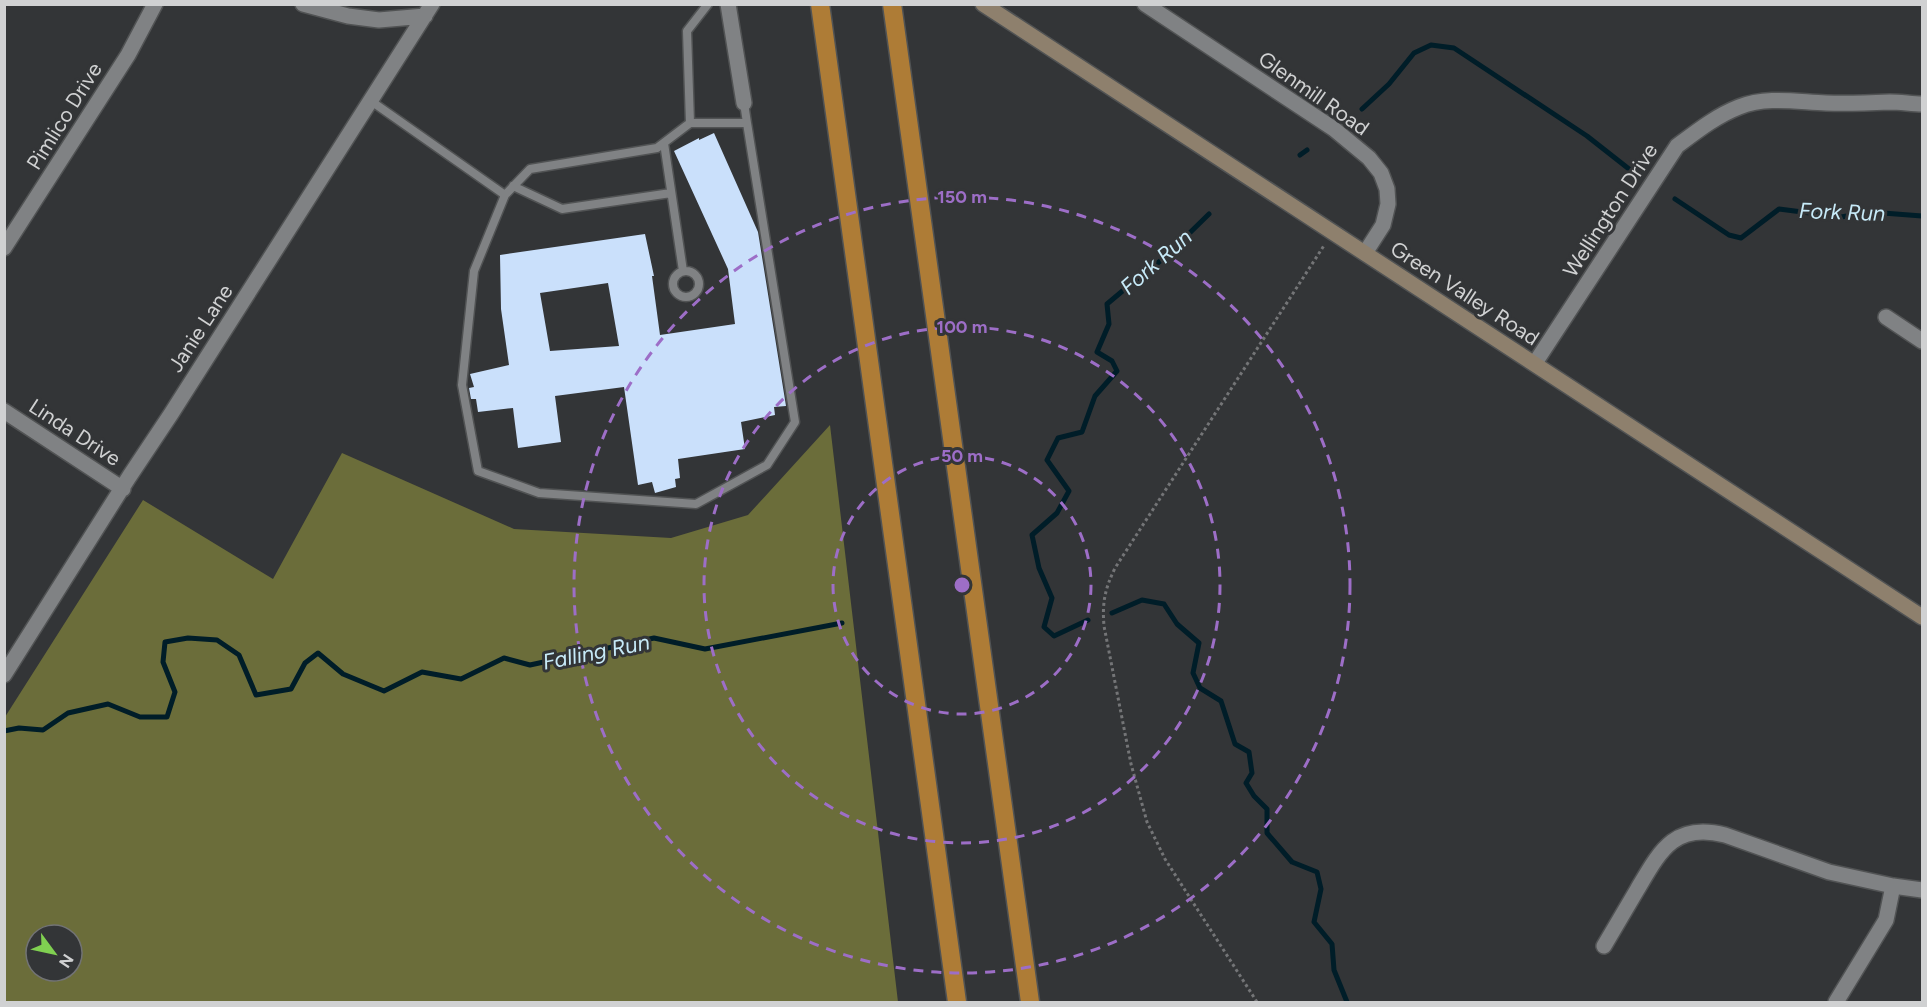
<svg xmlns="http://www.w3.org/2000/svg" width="1927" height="1007" font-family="Figtree,sans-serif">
  <rect width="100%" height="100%" fill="#333537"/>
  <path fill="#6b6d3a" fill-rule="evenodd" d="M830 425 898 1002H5V717L143 500 273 579 342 453 514 529 671 538 748 515ZM36 935H72V971H36Z"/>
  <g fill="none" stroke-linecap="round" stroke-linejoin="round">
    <path stroke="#001d28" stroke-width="5" d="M1362 109 1389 84 1414 53 1431 45 1454 48 1587 136 1629 169
      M1300 155 1307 150
      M1675 199 1729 235 1741 238 1779 209 1841 217 1870 212 1922 216
      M1112 613 1142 600 1164 604 1177 624 1199 643 1193 673 1200 688 1221 701 1235 744 1249 752 1252 773 1246 783 1254 796 1267 809V833L1292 862 1317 872 1321 889 1314 922 1332 944 1334 970 1347 1002
      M1088 620 1054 636 1044 627 1052 598 1039 568 1032 535 1057 513 1069 491 1047 460 1058 438 1082 432 1095 396 1117 371 1112 361 1097 352 1109 324 1107 304 1132 283 1164 258 1209 214
      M4 731 19 728 43 730 68 713 108 704 140 717H167L175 692 163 662 165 642 188 638 217 640 239 655 256 695 291 689 305 663 318 653 343 674 384 691 422 672 461 679 504 658 530 665 654 638 705 649 842 623"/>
  </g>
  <path fill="#cae0fb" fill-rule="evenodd" d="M714 133 758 232 786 406 774 407 775 415 741 422 745 449 678 459 680 478 675 479 676 487 655 493 652 482 638 485 624 387 555 396 561 442 518 448 513 408 478 412 476 399H471L469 388 474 387 470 374 509 365 501 309 500 255 645 234 654 276H652L660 335 735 324 728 269 674 151 699 138V140ZM608 283 619 346 550 351 540 293Z"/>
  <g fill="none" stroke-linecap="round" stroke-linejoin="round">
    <defs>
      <path id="lane" d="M371 101 505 195
        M744 103 747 123H690L657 148 530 169 505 195 474 271 462 385 478 471 539 493 696 504 767 465 795 422 747 123
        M690 123 687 31 708 4
        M664 143 683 271
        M513 186 562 209 671 193
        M673 284a13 13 0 1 1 26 0a13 13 0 1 1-26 0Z"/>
      <path id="street" d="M303 4 348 16 379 20 425 16
        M728 4 744 103
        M1145 4 1334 129 1369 158 1381 173 1387 189 1388 204 1383 225 1365 253
        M4 248 128 55 155 4
        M1886 317 1922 341
        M1535 363 1677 146C1697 131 1716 116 1739 107 1767 96 1797 102 1826 103 1848 104 1869 103 1890 102 1901 102 1912 104 1922 104
        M4 411 123 489
        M4 675 129 477 171 414 432 4
        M1604 946C1615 927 1626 909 1637 890 1660 851 1674 822 1725 835L1829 872 1893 886 1922 890
        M1836 1002 1886 920 1893 886"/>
      <path id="secondary" d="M983 4 1922 617"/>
      <path id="highway" d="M820 4 957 1002
        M892 4 1030 1002"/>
    </defs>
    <use href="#lane" stroke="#515354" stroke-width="11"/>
    <use href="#street" stroke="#515354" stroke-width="18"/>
    <use href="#secondary" stroke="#515354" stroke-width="18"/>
    <use href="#highway" stroke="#515354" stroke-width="21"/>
    <path stroke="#747577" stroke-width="3" stroke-dasharray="3 3" stroke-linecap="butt" d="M1257 1002 1165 859 1147 822 1131 764 1104 626C1102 602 1105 589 1115 568L1325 244"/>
    <use href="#lane" stroke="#808284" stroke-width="8"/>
    <use href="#street" stroke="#808284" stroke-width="15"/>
    <use href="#secondary" stroke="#8e806d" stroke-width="15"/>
    <use href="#highway" stroke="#ae7c36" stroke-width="18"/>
  </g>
  <g fill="none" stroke="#9d6ec7" stroke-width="3" stroke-dasharray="10 8">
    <circle cx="962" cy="585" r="129"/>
    <circle cx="962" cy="585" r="258"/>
    <circle cx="962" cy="585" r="388"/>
  </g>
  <g text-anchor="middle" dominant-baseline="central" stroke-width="6" stroke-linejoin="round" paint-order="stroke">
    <g font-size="21" fill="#d0d1d2" stroke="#333537">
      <text transform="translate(1314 93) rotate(35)">Glenmill Road</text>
      <text transform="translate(64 116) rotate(-58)">Pimlico Drive</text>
      <text transform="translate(1610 210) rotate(-57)">Wellington Drive</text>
      <text transform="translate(1465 293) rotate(33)">Green Valley Road</text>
      <text transform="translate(200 328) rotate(-57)">Janie Lane</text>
      <text transform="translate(75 432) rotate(33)">Linda Drive</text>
    </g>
    <g font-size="22" font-style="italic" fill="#c7eaf8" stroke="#333537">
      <text transform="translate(1842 212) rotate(2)">Fork Run</text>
      <text transform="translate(1156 262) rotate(-41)">Fork Run</text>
      <text transform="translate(596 652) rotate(-11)">Falling Run</text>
    </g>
  </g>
  <circle cx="962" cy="585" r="9" fill="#9d6ec7" stroke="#333537" stroke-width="3"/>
  <g font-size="18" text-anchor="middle" font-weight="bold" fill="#9d6ec7" stroke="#333537" stroke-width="6" stroke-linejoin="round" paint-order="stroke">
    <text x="962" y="203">150 m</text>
    <text x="962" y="333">100 m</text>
    <text x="962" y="462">50 m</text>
  </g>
  <rect width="1927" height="1007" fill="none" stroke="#d0d1d2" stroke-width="12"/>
  <g transform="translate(54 953) rotate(123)"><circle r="28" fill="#333537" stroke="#727375" stroke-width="1.5"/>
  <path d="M0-4.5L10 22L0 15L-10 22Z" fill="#80d051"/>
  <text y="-9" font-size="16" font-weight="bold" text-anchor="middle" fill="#d0d1d2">N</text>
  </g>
</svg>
